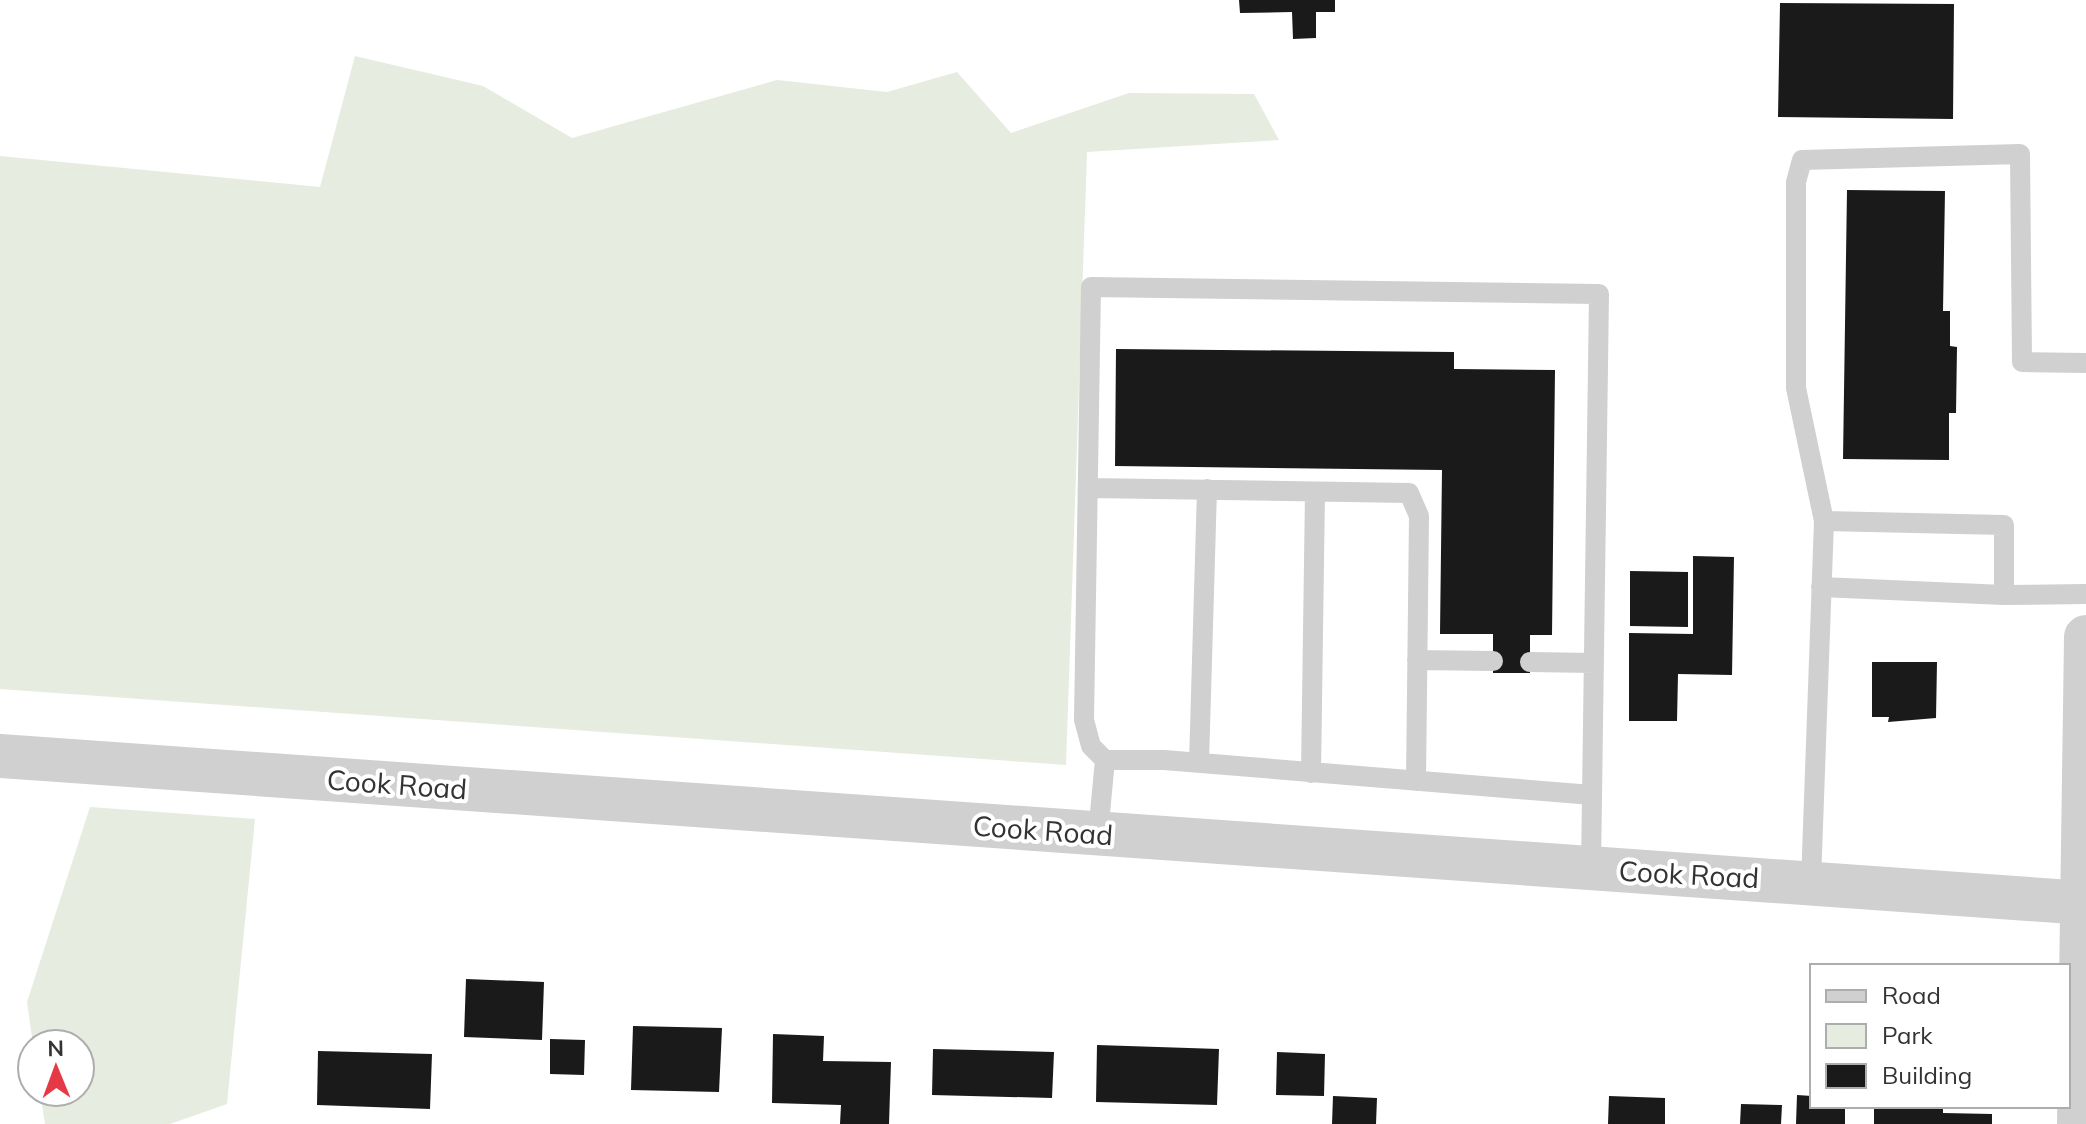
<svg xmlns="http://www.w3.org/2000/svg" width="2086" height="1124" font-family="Mulish,sans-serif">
  <rect width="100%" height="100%" fill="#fff"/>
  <path fill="#e6ecdf" d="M355 56 483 86 572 138 777 80 887 92 957 72 1011 133 1129 93 1254 94 1279 140 1087 152 1066 765 0 689V156L320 187Z
    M90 807 255 819 227 1104 170 1124H45L40 1092H80V1044H33L27 1002Z"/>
  <path fill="#1a1a1a" d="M1239 0H1335V12H1316V38L1293 39 1292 12 1240 13Z
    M1780 3 1954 4 1953 119 1778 117Z
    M1847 190 1945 191 1943 311H1950V346L1957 347 1956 413H1949V460L1843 459Z
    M1116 349 1454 352V369L1555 370 1552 635H1530V673H1493V634H1440L1442 470 1115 466Z
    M1693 556 1734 557 1732 675 1678 674 1677 721H1629V633L1693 634Z
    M1630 571 1688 572V627L1630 626Z
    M1872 662H1937L1936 718 1888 722 1889 717H1872Z
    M466 979 544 982 542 1040 464 1037Z
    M633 1026 722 1028 719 1092 631 1090Z
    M773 1034 824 1036 823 1061 891 1062 889 1124H840L841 1105 772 1103Z
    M550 1039 585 1040 584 1075 550 1074Z
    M1097 1045 1219 1049 1217 1105 1096 1102Z
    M933 1049 1054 1052 1052 1098 932 1095Z
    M318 1051 432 1054 430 1109 317 1105Z
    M1277 1052 1325 1054 1324 1096 1276 1095Z
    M1797 1095 1812 1096V1106H1845V1124H1796Z
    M1333 1096 1377 1098 1376 1124H1332Z
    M1609 1096 1665 1098V1124H1608Z
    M1741 1104 1782 1105 1781 1124H1740Z
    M1874 1106H1943V1113L1992 1114V1124H1874Z"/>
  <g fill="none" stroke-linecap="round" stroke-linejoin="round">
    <path stroke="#d0d0d0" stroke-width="20" d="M1089 488 1409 493 1419 516 1416 781
      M1824 521 2004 525V595
      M1821 587 2004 595 2086 594
      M1417 660 1493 661
      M1530 662 1594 663
      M1105 760H1164L1592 795
      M1199 763 1207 489
      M1311 773 1315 492
      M1098 834 1105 760 1091 746 1084 720 1091 287 1599 294 1591 868
      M1811 882 1824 521 1796 388V182L1802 160 2020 154 2022 362 2086 363"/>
    <path stroke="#d0d0d0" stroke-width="44" d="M0 756 2086 903
      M2079 1124 2086 637"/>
  </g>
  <g text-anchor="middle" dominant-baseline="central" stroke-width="8" stroke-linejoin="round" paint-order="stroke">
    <g font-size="28" fill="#333" stroke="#fff">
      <text transform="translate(397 784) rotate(4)">Cook Road</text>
      <text transform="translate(1043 830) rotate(4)">Cook Road</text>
      <text transform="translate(1689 874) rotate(3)">Cook Road</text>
    </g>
  </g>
  <rect x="1810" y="964" width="260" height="144" fill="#ffffff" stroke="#adadad" stroke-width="2"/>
  <rect x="1826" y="990" width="40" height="12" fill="#d0d0d0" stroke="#adadad" stroke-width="2"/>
  <text x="1882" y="1004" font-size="24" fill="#333333">Road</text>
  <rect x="1826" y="1024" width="40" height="24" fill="#e6ecdf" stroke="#adadad" stroke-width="2"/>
  <text x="1882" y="1044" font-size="24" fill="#333333">Park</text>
  <rect x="1826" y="1064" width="40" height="24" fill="#1a1a1a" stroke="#adadad" stroke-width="2"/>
  <text x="1882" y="1084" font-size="24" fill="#333333">Building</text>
  <g transform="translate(56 1068) rotate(359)"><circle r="38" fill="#ffffff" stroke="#adadad" stroke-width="2"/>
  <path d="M0-6L14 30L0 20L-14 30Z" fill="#e63946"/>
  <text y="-12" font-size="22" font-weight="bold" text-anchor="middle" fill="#333333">N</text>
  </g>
</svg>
